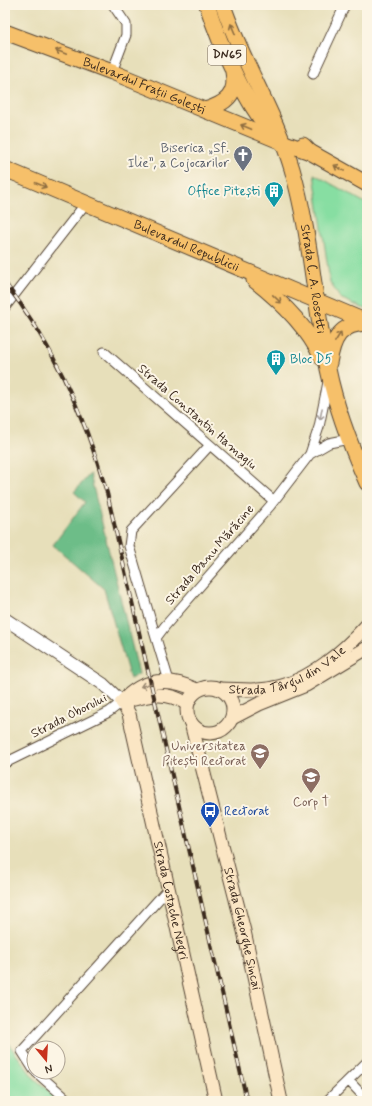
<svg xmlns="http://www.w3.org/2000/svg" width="372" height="1106" font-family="Mynerve,sans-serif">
  <rect width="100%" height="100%" fill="#fcf5e5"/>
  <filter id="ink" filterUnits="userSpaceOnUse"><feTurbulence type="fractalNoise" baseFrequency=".025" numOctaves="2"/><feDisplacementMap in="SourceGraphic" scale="8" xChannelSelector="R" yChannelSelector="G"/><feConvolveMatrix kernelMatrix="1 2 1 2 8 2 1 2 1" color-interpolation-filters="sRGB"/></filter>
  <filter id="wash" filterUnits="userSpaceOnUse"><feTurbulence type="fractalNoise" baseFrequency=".012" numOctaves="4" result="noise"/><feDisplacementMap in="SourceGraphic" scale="16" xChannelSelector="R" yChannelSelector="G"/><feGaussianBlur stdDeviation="0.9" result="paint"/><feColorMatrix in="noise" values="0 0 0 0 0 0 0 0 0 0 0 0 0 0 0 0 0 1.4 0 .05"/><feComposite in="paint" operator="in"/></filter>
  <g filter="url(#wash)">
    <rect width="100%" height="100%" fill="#e7dfba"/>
    <path fill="#87dea2" stroke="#618460" d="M314 174 367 204V310L340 298 330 282Z
      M5 1039 33 1077 60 1101H5Z"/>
    <path fill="#6dbd88" stroke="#547453" d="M90 474 139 674 130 679 104 589 53 545 85 502 74 492Z"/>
  </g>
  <g filter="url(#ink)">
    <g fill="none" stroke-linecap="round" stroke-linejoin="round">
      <defs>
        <path id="minor" d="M112 72 126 35V24L113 5
          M313 74 345 5
          M5 307 86 203
          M104 352 274 501
          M310 454 319 427 328 382
          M156 638 129 546 131 531 210 445
          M169 681 156 638 165 626 270 506 310 454 329 443 349 439
          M5 763 109 712 122 702
          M34 1070 22 1051 168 889
          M36 1072 69 1101
          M349 1081 367 1100
          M327 1101 367 1062"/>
        <path id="tertiary" d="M5 619 103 684 122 702"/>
        <g id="secondary">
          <circle cx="210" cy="710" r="23"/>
          <path id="s1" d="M220 689C238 689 256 692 273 688 308 682 344 651 367 625"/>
          <path id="s2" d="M122 702 129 714 216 1101"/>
          <path d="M122 702C143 677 170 677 197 690"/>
          <path d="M122 702C146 696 165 689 187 704"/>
          <path d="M232 718 259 704 306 685 367 648"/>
          <path id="s3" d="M191 723 244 931 281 1101"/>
        </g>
        <g id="primary">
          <path d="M207 5C220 45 247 109 277 138"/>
          <path id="s4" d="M223 5C242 62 275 112 292 169 311 234 314 303 328 369 336 408 351 447 367 483"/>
          <path id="s5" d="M5 32 112 72 282 142 310 152"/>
          <path d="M205 110C225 104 238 95 233 72"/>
          <path d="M303 145 310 152 367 184"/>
          <path id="s6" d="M5 169 367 322"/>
          <path d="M254 280C281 301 307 326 322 358"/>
          <path d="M329 363C333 338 340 324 367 323"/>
        </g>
      </defs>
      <use href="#minor" stroke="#554535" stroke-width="11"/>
      <use href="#tertiary" stroke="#554535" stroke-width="14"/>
      <use href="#secondary" stroke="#554535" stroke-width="15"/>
      <use href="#primary" stroke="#554535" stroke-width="17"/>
      <use href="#minor" stroke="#fff" stroke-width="9"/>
      <use href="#tertiary" stroke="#fff" stroke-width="12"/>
      <use href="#secondary" stroke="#fbe6c4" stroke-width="13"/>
      <use href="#primary" stroke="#f6c06b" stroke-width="15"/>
      <defs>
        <path id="rail" d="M5 283C54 345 85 417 107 493L247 1101"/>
      </defs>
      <use href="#rail" stroke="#3b2a1e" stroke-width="4"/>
      <use href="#rail" stroke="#fcf5e5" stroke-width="2.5" stroke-dasharray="8" stroke-linecap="butt"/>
    </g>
    <defs><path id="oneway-shaft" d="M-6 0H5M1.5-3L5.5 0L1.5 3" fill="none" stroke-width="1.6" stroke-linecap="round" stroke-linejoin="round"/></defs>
    <g stroke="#8f6e41">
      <use href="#oneway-shaft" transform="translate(233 29) rotate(-113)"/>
      <use href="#oneway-shaft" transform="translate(61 52) rotate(-159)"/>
      <use href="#oneway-shaft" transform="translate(246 127) rotate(-157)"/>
      <use href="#oneway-shaft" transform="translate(339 168) rotate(-150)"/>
      <use href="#oneway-shaft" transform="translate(41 185) rotate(23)"/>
      <use href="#oneway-shaft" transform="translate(277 299) rotate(44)"/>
      <use href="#oneway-shaft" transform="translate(338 337) rotate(-58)"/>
    </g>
    <use stroke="#a79f9a" href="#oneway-shaft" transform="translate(321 414) rotate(101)"/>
    <use stroke="#9b8871" href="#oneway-shaft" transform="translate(146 685) rotate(163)"/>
  </g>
  <defs>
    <symbol id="church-pin" viewBox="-11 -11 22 30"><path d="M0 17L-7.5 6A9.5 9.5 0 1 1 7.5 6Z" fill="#6b7280" stroke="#fcf5e5"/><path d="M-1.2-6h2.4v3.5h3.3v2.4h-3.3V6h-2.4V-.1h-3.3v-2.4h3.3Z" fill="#fff"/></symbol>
    <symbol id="building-pin" viewBox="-11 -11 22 30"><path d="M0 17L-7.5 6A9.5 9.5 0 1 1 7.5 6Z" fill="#0f9aa8" stroke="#fcf5e5"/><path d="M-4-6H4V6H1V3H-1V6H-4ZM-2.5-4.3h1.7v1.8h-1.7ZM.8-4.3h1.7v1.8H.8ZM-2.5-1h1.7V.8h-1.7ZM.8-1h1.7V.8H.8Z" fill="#fff"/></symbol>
    <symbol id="university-pin" viewBox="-11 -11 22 30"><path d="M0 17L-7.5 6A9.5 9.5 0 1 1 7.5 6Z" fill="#8d6e63" stroke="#fcf5e5"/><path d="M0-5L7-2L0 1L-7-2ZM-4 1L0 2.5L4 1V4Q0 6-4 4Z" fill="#fff"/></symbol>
    <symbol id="bus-pin" viewBox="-11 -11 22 30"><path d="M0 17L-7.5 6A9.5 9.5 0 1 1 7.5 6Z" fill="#1a4fb4" stroke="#fcf5e5"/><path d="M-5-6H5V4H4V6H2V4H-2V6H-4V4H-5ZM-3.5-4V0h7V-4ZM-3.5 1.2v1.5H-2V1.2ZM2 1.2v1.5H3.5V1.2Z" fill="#fff"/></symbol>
  </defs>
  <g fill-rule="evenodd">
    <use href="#church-pin" x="232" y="144" width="22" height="30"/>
    <use href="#building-pin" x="263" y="180" width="22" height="30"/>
    <use href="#building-pin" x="265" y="348" width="22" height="30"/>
    <use href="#university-pin" x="249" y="742" width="22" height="30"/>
    <use href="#university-pin" x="300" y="766" width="22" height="30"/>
    <use href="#bus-pin" x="199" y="800" width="22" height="30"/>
  </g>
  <g text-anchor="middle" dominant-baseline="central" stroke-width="4" stroke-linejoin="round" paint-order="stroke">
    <rect fill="#fcf5e5" stroke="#75675a" stroke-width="1" x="208" y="45" width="38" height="20" rx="3"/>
    <g font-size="12" font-weight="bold" fill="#3b2a1e">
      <text x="227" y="55">DN65</text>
    </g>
    <g font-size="13" fill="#3b2a1e" stroke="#fcf5e5">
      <text stroke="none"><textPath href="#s5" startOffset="149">Bulevardul Frații Golești</textPath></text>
      <text stroke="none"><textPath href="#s6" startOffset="197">Bulevardul Republicii</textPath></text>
      <text stroke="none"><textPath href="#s4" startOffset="290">Strada C. A. Rosetti</textPath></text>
      <text transform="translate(197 417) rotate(41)">Strada Constantin Hamagiu</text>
      <text transform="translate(210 555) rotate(-49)">Strada Banu Mărăcine</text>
      <text stroke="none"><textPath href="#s1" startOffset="72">Strada Târgul din Vale</textPath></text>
      <text transform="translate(69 716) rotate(-27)">Strada Oborului</text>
      <text stroke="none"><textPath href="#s2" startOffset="205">Strada Costache Negri</textPath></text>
      <text stroke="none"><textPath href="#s3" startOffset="212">Strada Gheorghe Șincai</textPath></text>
    </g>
    <g font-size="13" fill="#5b616d" stroke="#fcf5e5" text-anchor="end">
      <text x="229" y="148">Biserica „Sf.<tspan x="229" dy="15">Ilie”, a Cojocarilor</tspan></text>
    </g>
    <g font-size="13" fill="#0d838f" stroke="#fcf5e5" text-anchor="end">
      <text x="260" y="191">Office Pitești</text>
      <text x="290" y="359" text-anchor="start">Bloc D5</text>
    </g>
    <g font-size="13" fill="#785e54" stroke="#fcf5e5" text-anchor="end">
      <text x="246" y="746">Universitatea<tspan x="246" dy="15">Pitești Rectorat</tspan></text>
      <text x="311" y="802" text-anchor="middle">Corp T</text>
    </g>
    <g font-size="13" fill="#164399" stroke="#fcf5e5" text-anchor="start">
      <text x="224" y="811">Rectorat</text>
    </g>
  </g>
  <rect width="372" height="1106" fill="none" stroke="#fcf5e5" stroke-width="20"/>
  <g transform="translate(46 1060) rotate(162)"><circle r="19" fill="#fcf5e5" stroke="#afa495"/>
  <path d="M0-3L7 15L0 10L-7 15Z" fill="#c8321e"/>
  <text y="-6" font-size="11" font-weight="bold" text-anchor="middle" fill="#3b2a1e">N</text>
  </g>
</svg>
